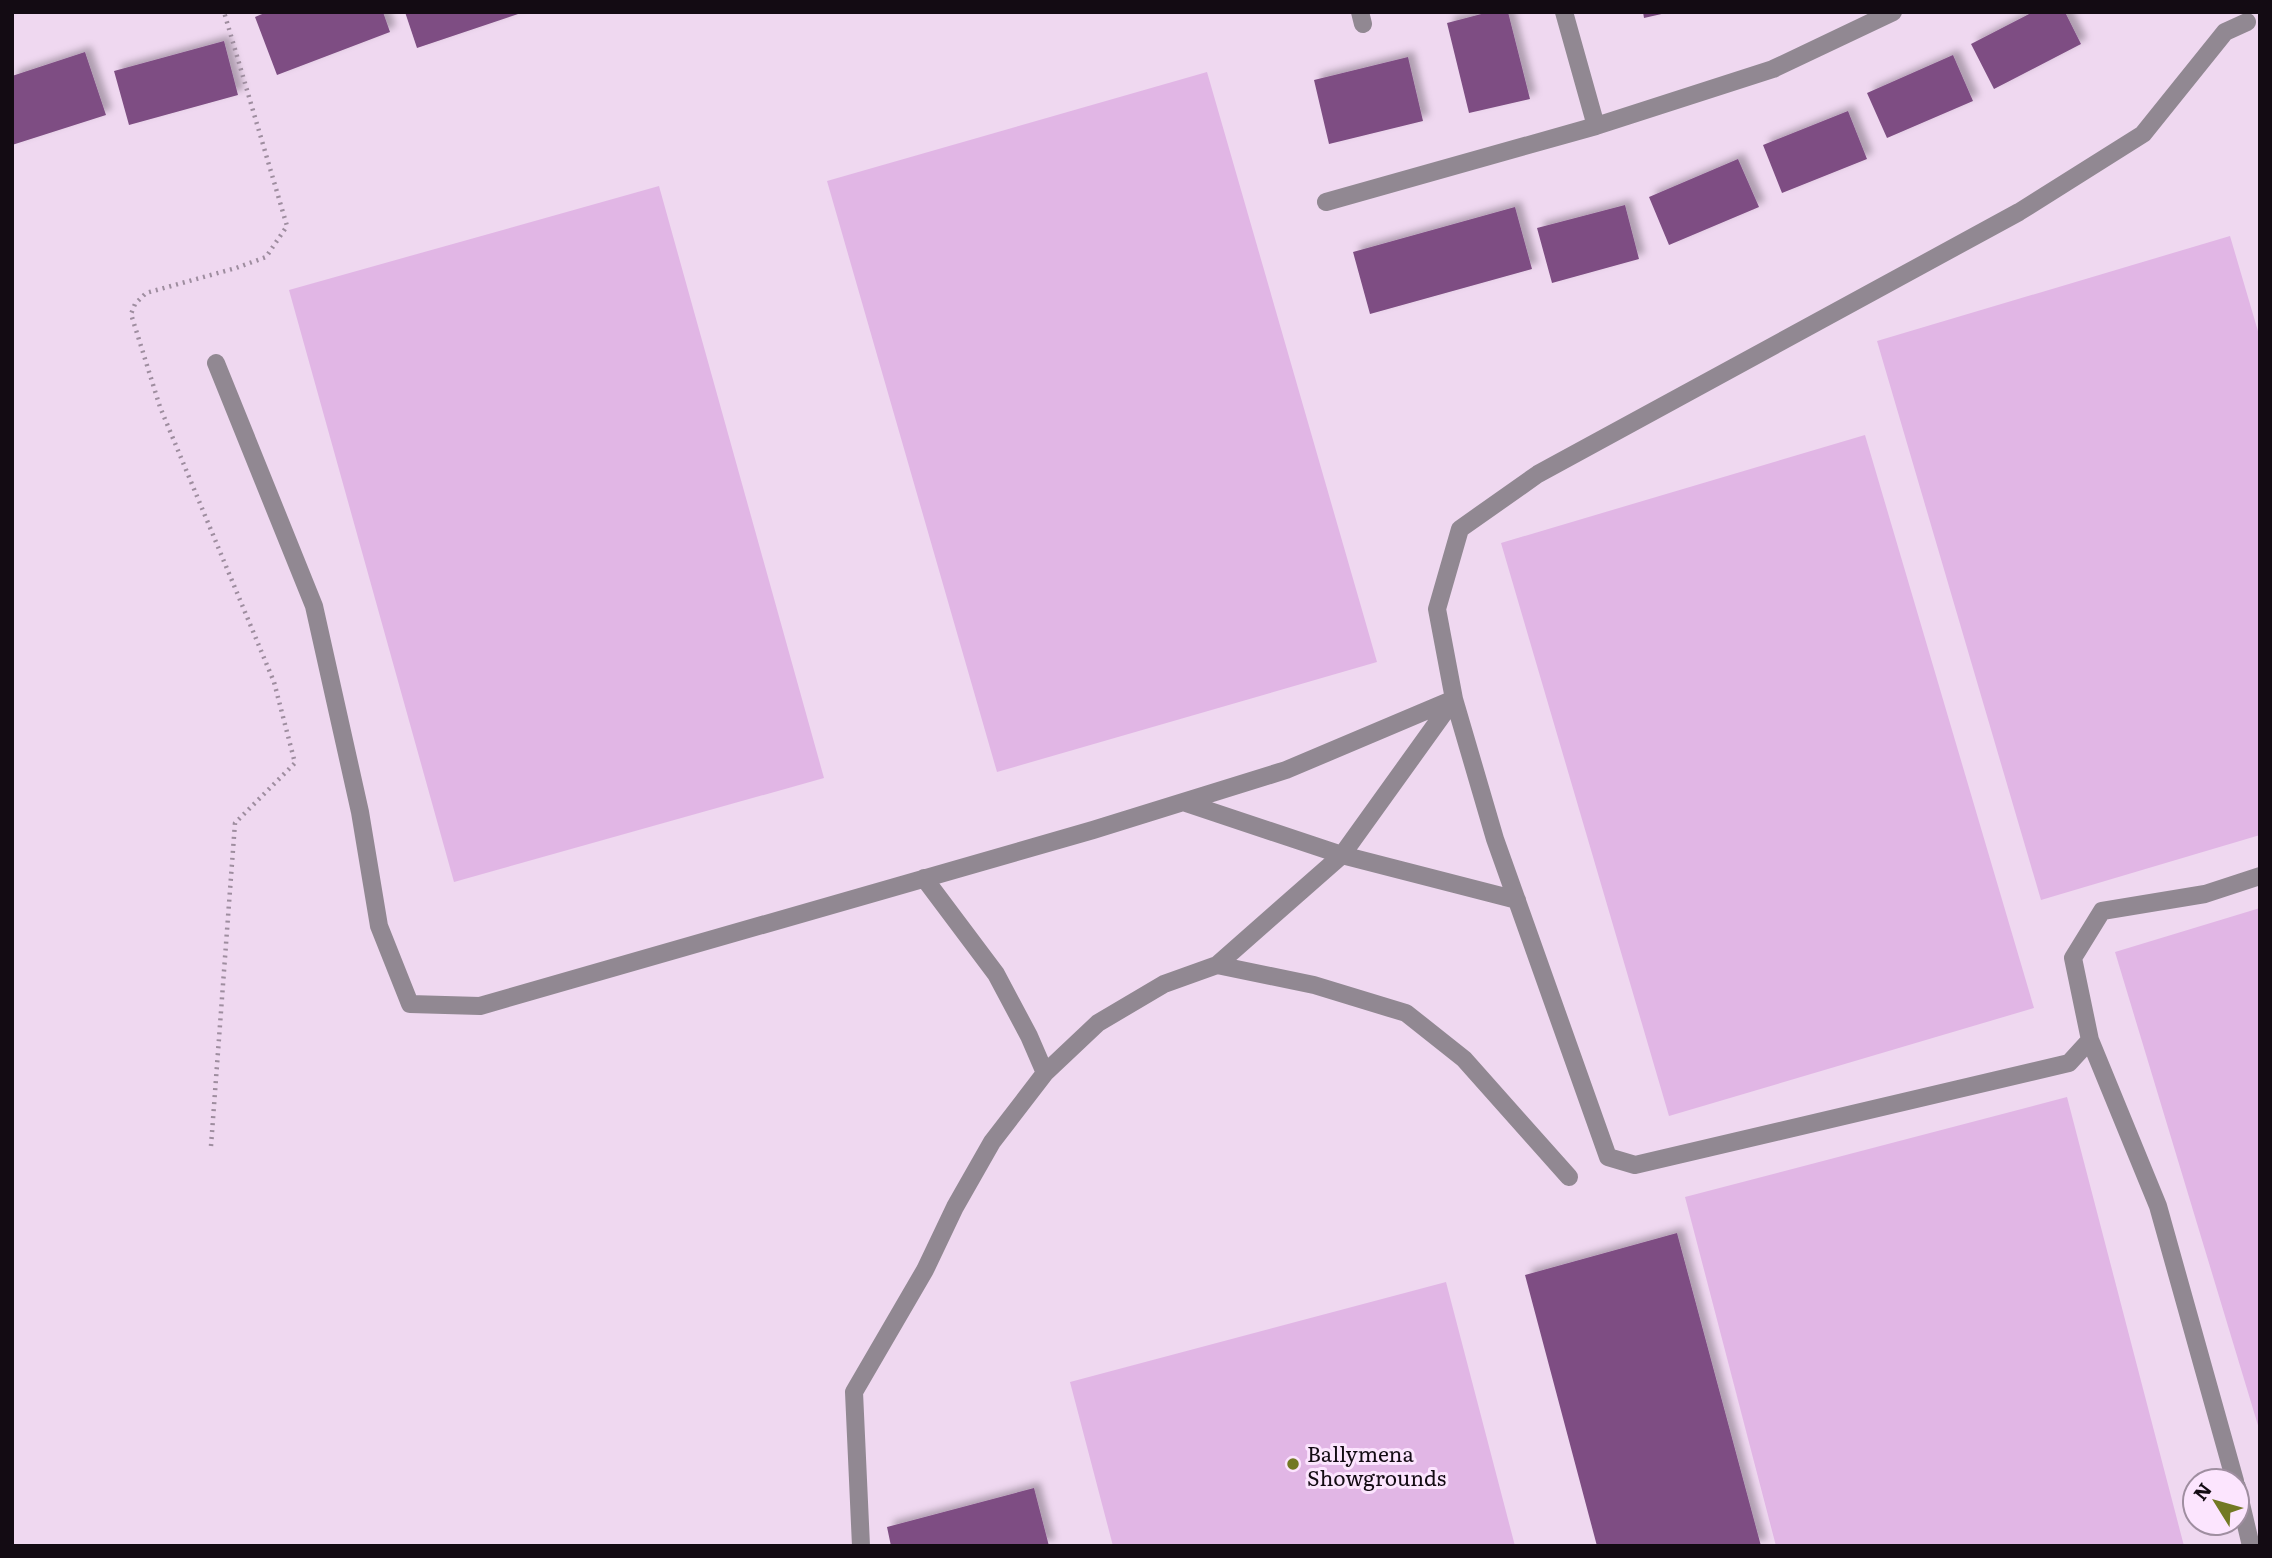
<svg xmlns="http://www.w3.org/2000/svg" width="2272" height="1558" font-family="Literata,serif">
  <defs>
    <filter id="shadow"><feDropShadow dx="6" dy="-6" stdDeviation="3.5" flood-color="#0004"/></filter>
  </defs>
  <rect width="100%" height="100%" fill="#efd8f0"/>
  <path fill="#e1b6e5" d="M1207 72 1377 662 997 772 827 181Z
    M659 186 824 778 454 882 289 290Z
    M2230 236 2260 338V835L2041 900 1877 341Z
    M1865 435 2034 1008 1669 1116 1501 543Z
    M2260 908V1432L2115 952Z
    M2067 1097 2184 1546H1776L1685 1197Z
    M1446 1282 1515 1546H1113L1070 1382Z"/>
  <path fill="#7e4e83" filter="url(#shadow)" d="M267 12H383L390 32 277 75 255 17Z
    M405 12H521V13L417 48Z
    M1489 12H1508L1530 99 1469 113 1447 23Z
    M1643 12H1666V13L1644 18Z
    M2033 12H2065L2081 44 1994 89 1971 44Z
    M224 41 238 95 129 125 114 71Z
    M85 52 106 115 12 145V76Z
    M1953 55 1973 101 1887 138 1867 93Z
    M1408 57 1423 121 1329 144 1314 80Z
    M1848 111 1867 159 1782 193 1763 145Z
    M1738 159 1759 207 1669 245 1649 197Z
    M1625 205 1639 259 1552 283 1537 228Z
    M1515 207 1532 269 1370 314 1353 252Z
    M1677 1233 1761 1546H1597L1525 1275Z
    M1034 1488 1049 1546H891L887 1527Z"/>
  <g fill="none" stroke-linecap="round" stroke-linejoin="round">
    <path stroke="#9e8d9f" stroke-width="4.5" stroke-dasharray="2 5" stroke-linecap="butt" d="M211 1146 235 823 295 763 274 682 160 407 131 314 135 304 146 293 236 268 266 257 287 226 224 12"/>
    <path stroke="#918892" stroke-width="18" d="M1360 12 1363 24
      M216 363 314 606 360 812 379 926 410 1004 480 1006 1093 830 1286 770 1454 699 1437 609 1460 529 1538 474 2019 212 2143 134 2225 32 2247 22
      M1454 699 1495 839 1608 1157 1635 1165 2069 1063 2090 1040 2073 958 2102 911 2205 894 2260 876
      M1183 802 1342 855 1517 900
      M924 878 996 974 1029 1036 1045 1073
      M1217 965 1342 855 1454 699
      M2090 1040 2158 1206 2235 1481
      M2237 1487 2251 1546
      M861 1546 854 1392 925 1270 955 1207 992 1142 1045 1073 1098 1023 1164 984 1217 965 1314 985 1406 1013 1464 1059 1569 1177"/>
    <path stroke="#918892" stroke-width="18" d="M1564 12 1596 126
      M1326 202 1596 126 1773 69 1893 12"/>
  </g>
  <circle fill="#727923" stroke="#fce5fe" stroke-width="2.5" cx="1293" cy="1464" r="7"/>
  <g text-anchor="middle" dominant-baseline="central" stroke-width="6" stroke-linejoin="round" paint-order="stroke">
    <g font-size="21" fill="#130b13" stroke="#fce5fe" text-anchor="start">
      <text x="1307" y="1452">Ballymena<tspan x="1307" dy="24">Showgrounds</tspan></text>
    </g>
  </g>
  <rect width="2272" height="1558" fill="none" stroke="#130b13" stroke-width="28"/>
  <g transform="translate(2216 1502) rotate(307)"><circle r="33" fill="#fce5fe" stroke="#9f8ea0" stroke-width="2"/>
  <path d="M0-5L12 26L0 18L-12 26Z" fill="#727923"/>
  <text y="-10" font-size="19" font-weight="bold" text-anchor="middle" fill="#130b13">N</text>
  </g>
</svg>
